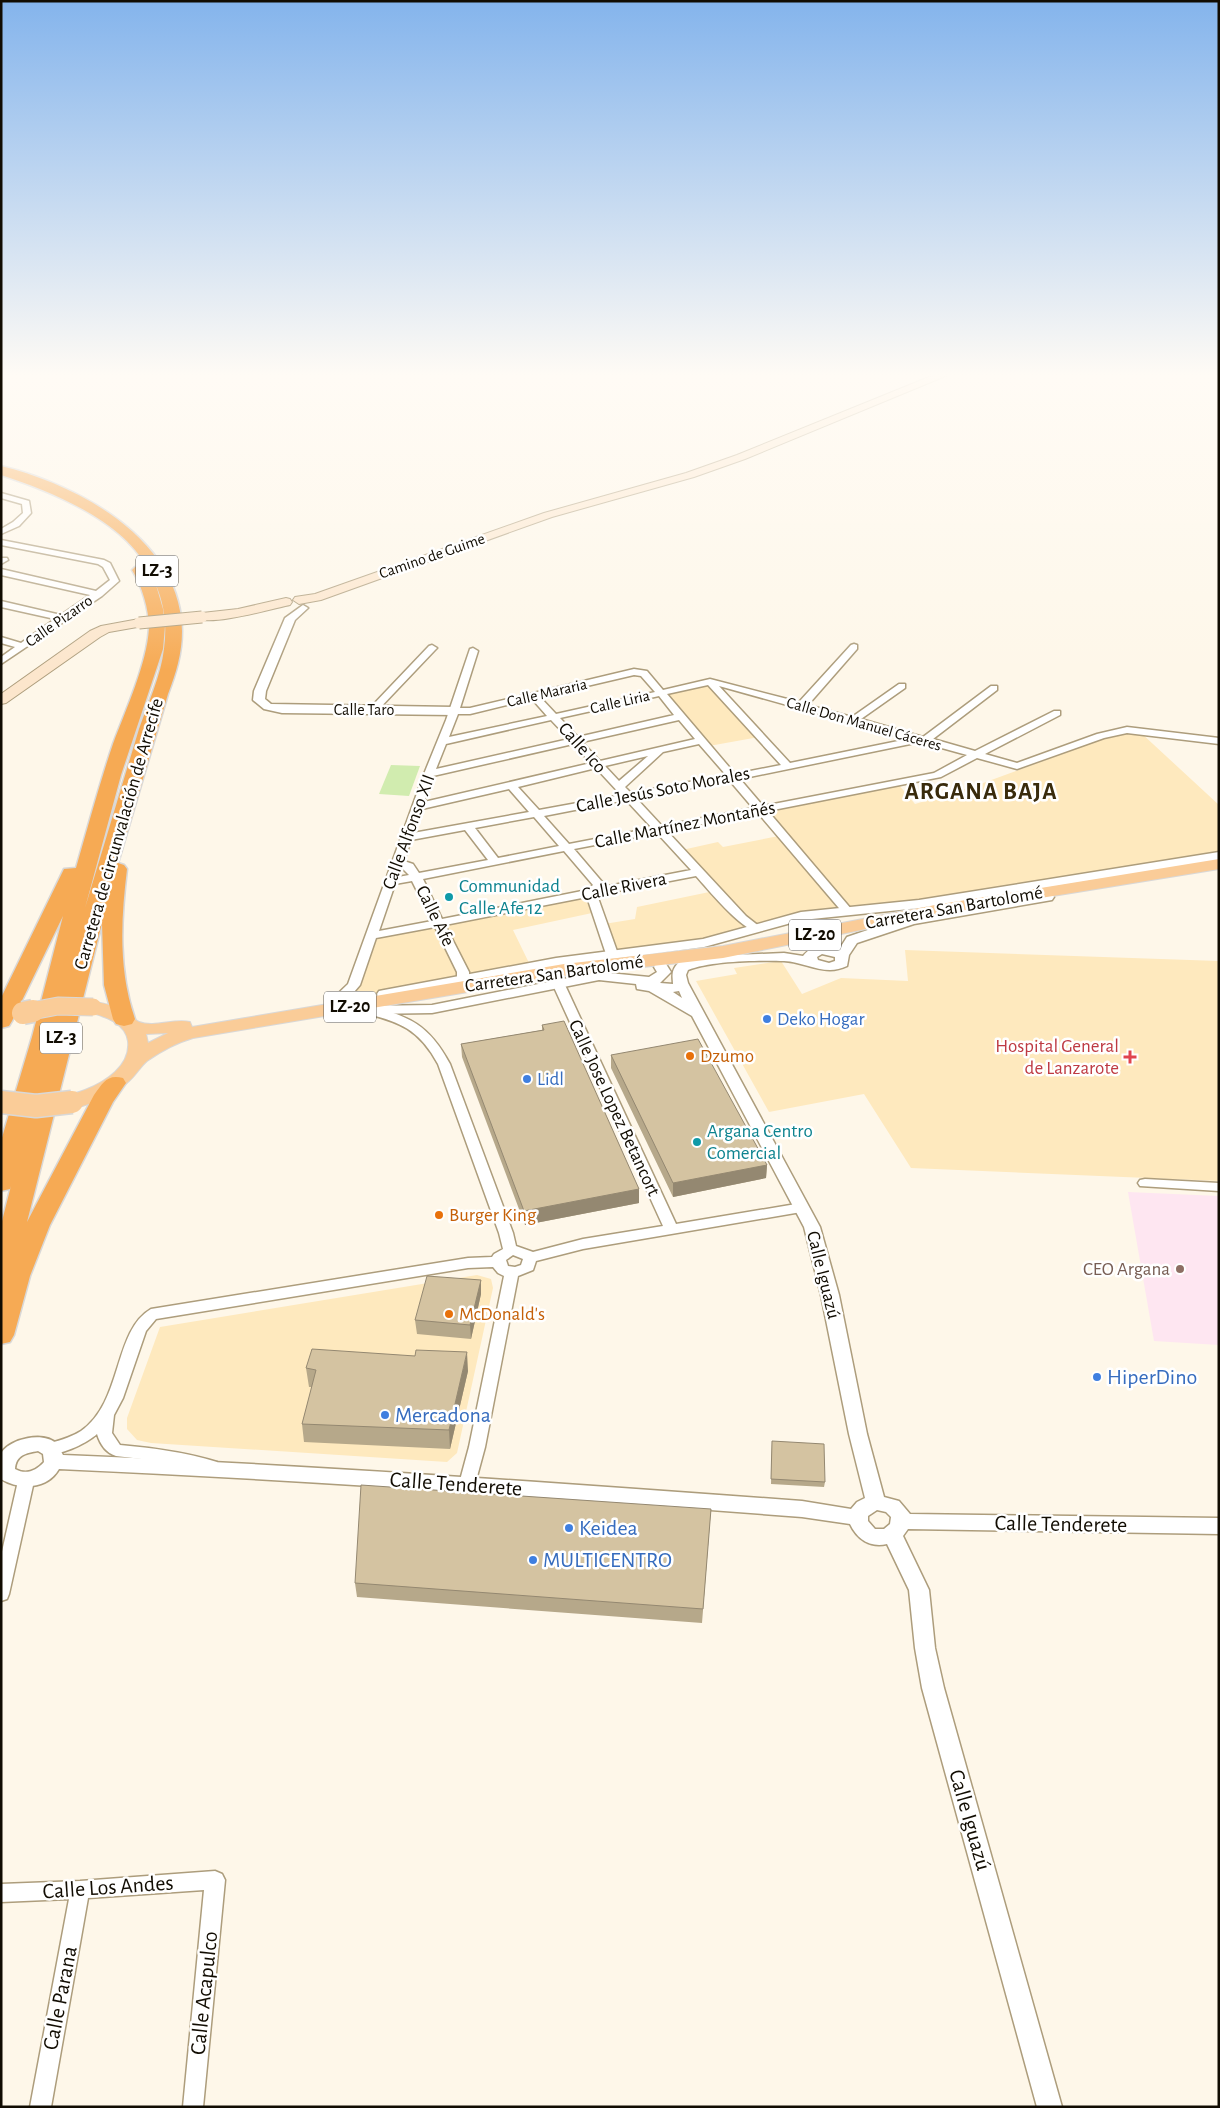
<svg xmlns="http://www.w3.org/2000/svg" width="1220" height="2108" font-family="'Alegreya Sans',sans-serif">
  <rect width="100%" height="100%" fill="#fef7e9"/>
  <path fill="#fee9be" d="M709 683 759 737 709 746 663 693Z
    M1140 732 1219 805V854L944 897 775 921 706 941 615 952 604 924 635 919 637 907 719 890 682 850 718 842 723 847 784 835 764 811 898 784 915 804 975 786 1108 737Z
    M589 895 592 913 513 930 530 965 354 998 355 988 375 937Z
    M905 950 1219 961V1181L911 1168 864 1094 769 1112 696 981 737 974 734 968 781 961 802 994 841 978 908 981Z
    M477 1275 491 1279 493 1288 457 1453 447 1462 151 1443 137 1440 127 1429V1418L160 1327Z"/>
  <path fill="#fee6f1" d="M1128 1192 1219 1196V1345L1154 1341Z"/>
  <path fill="#d1ecaf" d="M391 765 420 766 409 796 379 794Z"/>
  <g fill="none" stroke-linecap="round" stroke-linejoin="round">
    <defs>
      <path id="minor" d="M1 493 29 501 31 513 19 526 1 534V529L13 522 23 513 22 504 1 498Z
        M1 540 104 560 110 563 119 581 102 596 1 664V657L15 647 1 643V637L21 643 55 619 1 607V601L61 615 90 595 1 575V569L96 591 110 580 103 567 98 564 1 545Z
        M1 558H7L8 560 1 564Z
        M854 644 857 645V649L808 705 852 717 899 684H905V688L861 719 923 737 991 686H997V690L933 739 975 751 1054 711H1060V715L985 754 1017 763 1097 734 1127 727 1219 738V744L1127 733 1104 738 1017 769 977 758 941 777 768 811 852 910 854 912 852 914H844L758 813 667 831 746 916 760 927 762 929 760 931C745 935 707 888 696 876L597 895 618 954 616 956H608L606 954 587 897 445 925 469 972V979L463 983 457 979V972L435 927 376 938 360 985 348 999 337 1007 333 1008 327 1004 348 984 424 774 446 720 470 649 473 648 478 651 460 708H470L634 669 647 671 663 690 710 679 799 702 851 645ZM634 675 641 676 655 692 556 714 540 697ZM708 685 781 765 735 774 667 694ZM719 686 908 739 790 763ZM659 696 674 715 578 737 560 718ZM532 699 547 716 449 737 458 714H470ZM551 720 569 739 436 769 446 744ZM679 720 695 739 600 761 582 742ZM920 742 967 755 934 773 763 806 740 779ZM573 744 591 763 424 802 433 776ZM699 744 726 775 631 793 625 787 663 752ZM648 756 619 781 605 766ZM596 768 621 795 539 810 518 787ZM730 781 753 808 662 826 636 798ZM509 789 529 812 413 833 422 809ZM626 800 652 828 569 844 544 816ZM534 817 559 846 498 858 475 828ZM465 830 488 860 419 873 413 864 404 861 411 840ZM657 833 691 870 603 887 605 885 603 883 574 849ZM564 851 593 885 587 890 442 919 423 879ZM401 867 409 875 398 877ZM412 881 432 921 379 931 395 884Z
        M432 645 437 648 435 650 376 712H370V708L429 646Z
        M559 981 565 985 676 1224 802 1203 807 1205 809 1208 807 1211 583 1249 536 1261 533 1270 518 1276 485 1447 475 1484 473 1488 467 1490 461 1488 459 1484 469 1447 504 1276 498 1273 493 1267 468 1268 156 1319 146 1331 123 1398 114 1415 112 1433 120 1445C153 1448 185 1452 217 1462L219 1466 217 1470 211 1472 184 1464 116 1456C106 1453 100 1444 97 1434 86 1444 58 1457 44 1453L42 1449 44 1445C57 1441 70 1438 81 1431 123 1402 113 1331 151 1309L468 1258 492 1257 494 1254 503 1249 499 1233 438 1064C419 1029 400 1022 364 1013L362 1010 364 1007 368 1006C410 1016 429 1025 450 1064L513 1233 516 1246 533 1252 583 1239 663 1226 553 985ZM513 1255 523 1259 521 1265 515 1267 508 1266 506 1260Z
        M1145 1179 1219 1183V1191L1140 1186 1138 1183 1140 1180Z
        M26 1475 32 1477 34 1481 9 1594 7 1599 1 1601V1556L18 1481 20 1477Z
        M215 1871 222 1874 225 1880 203 2107H183L204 1890 88 1898 51 2107H30L69 1899 1 1902V1884L80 1881Z"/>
      <path id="tertiary" d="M303 605 308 608 295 620 266 691 265 699 271 704 454 707 460 711 454 715 282 713 264 709 253 700 254 691 285 618Z
        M1219 852V860L919 908 802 920 704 947 556 966 384 998 379 997 377 994 379 991 384 990 556 958 703 939 801 912 919 900Z
        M1047 893 1052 894 1054 897 1052 900 914 924 857 943 849 955 847 966C825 977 806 962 784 961 759 960 710 961 688 970L686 975 688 983 820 1227 839 1295 867 1434 884 1497 899 1501 910 1514 1219 1518V1534L908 1529 903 1536 929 1590 935 1648 944 1688 1062 2107H1037L922 1688 915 1648 909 1590 887 1544C870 1548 857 1539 850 1524L802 1517C554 1498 307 1480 59 1469 47 1490 19 1490 1 1479V1453C11 1438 44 1431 57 1444 60 1447 61 1452 63 1455 310 1465 556 1483 802 1501L851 1509 857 1502 865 1498 849 1434 821 1295 804 1227 692 1016 649 991 637 989 636 984 599 980 432 1013 367 1014 362 1013 360 1010 362 1007 367 1006 432 1005 599 972 649 977 657 972 654 967 656 964H666L671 972 660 983 673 984C673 979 671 973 675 967 678 962 681 963 683 958L688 957 784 953 803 956C813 944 826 944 840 948L847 937 906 917ZM822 954 835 957V961L829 963 818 960 817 957ZM679 991 682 998 673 992ZM38 1451 43 1454 44 1462C36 1471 26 1475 15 1469 16 1455 26 1453 38 1451ZM877 1510 886 1512 891 1517 890 1524 884 1529H875L868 1521V1516Z"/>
      <path id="secondary" d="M934 375H948L745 459 694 477 552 517 321 600 299 604 293 600 295 597 315 594 544 513 686 473 737 455Z
        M286 598 290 599 292 602 290 605C275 608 205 628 196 617L202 613 238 609Z
        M139 619 143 620 145 623 143 626 109 632 100 637 6 703 1 704V694L90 631 101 626Z"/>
      <path id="primary" d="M1219 859V869L935 915 723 958 564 976 193 1038C176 1043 161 1051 147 1061 140 1067 136 1075 129 1081 115 1094 82 1111 65 1107L62 1102C67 1095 77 1093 85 1090 105 1082 131 1066 128 1041 125 1021 102 1016 86 1011L83 1007 86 1003C99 1000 119 1007 130 1015 133 1017 136 1021 139 1022 155 1028 174 1018 190 1022L192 1027 564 964 723 946 935 905ZM168 1033 148 1043 146 1034Z"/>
      <path id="motorway" d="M1 466C79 485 181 540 182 631 182 654 176 673 168 694L118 863 124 865 127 869C121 919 118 970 135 1019L132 1024 124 1026 116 1024 113 1019 104 985 102 923 27 1222 94 1095C103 1083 107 1074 123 1078L126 1083 113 1102 50 1225 30 1276 14 1335 10 1342 1 1344V1225L11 1186 10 1189 1 1191V1141L32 1037 63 916 12 1021 9 1026 1 1028V998L64 869 76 868C88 827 99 785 113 744 126 709 147 664 149 628 149 609 142 586 132 570L135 567H145L151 575C128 522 53 492 1 475ZM156 585C165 606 167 627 164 649 161 676 148 703 139 729 121 789 103 848 85 908L121 775 163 649 165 626 163 609Z"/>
    </defs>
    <use href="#minor" stroke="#ad9d7c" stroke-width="3"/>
    <use href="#tertiary" stroke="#ad9d7c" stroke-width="3"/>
    <use href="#secondary" stroke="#ad9d7c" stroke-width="2"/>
    <use href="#primary" stroke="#d9d8d7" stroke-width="2"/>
    <use href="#motorway" stroke="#d9d8d7" stroke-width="3"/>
    <use href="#minor" fill="#fff" fill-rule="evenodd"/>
    <use href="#tertiary" fill="#fff" fill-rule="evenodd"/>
    <use href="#secondary" fill="#fce6cc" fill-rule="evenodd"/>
    <use href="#primary" fill="#facc98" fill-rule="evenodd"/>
    <use href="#motorway" fill="#f6aa54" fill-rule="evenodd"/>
    <defs>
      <path id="tertiary-bridge" d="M796 929 806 942"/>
      <path id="secondary-bridge" d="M139 623 202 617"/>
      <path id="primary-bridge-far1" d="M26 1012 58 1006 93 1007"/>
      <path id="primary-bridge" d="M23 1013 33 1011
        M1 1102 36 1106 72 1102"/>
    </defs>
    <use href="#tertiary-bridge" stroke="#ad9d7c" stroke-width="14" stroke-linecap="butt"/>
    <use href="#secondary-bridge" stroke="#ad9d7c" stroke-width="13" stroke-linecap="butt"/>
    <use href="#primary-bridge-far1" stroke="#d9d8d7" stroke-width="19" stroke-linecap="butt"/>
    <use href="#primary-bridge" stroke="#d9d8d7" stroke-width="25" stroke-linecap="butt"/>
    <use href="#tertiary-bridge" stroke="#fff" stroke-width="12"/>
    <use href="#secondary-bridge" stroke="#fce6cc" stroke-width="11"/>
    <use href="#primary-bridge-far1" stroke="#facc98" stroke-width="17"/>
    <use href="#primary-bridge" stroke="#facc98" stroke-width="22"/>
  </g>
  <path fill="#b6a88a" d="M542 1025 639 1189V1203L525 1225 462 1057 461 1044 542 1030Z
    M611 1055 767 1165 766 1178 673 1197 611 1068Z
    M481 1280V1294L471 1339 417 1334 415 1320Z
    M306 1368 468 1371 450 1449 304 1442 302 1424 312 1387H309Z
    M772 1441 825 1482 824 1487 771 1484Z
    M711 1509 702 1623 357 1597 355 1583Z"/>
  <path fill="#948871" d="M767 1165 766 1178 673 1197V1183Z
    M639 1189V1203L525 1225 524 1211Z
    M481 1280V1294L471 1339 470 1325Z
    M467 1352 468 1371 450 1449 449 1430Z"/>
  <path fill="#d4c3a1" stroke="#948871" d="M564 1021 639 1189 524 1211 461 1044 544 1030 542 1025Z
    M698 1039 767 1165 673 1183 611 1055Z
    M427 1276 481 1280 470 1325 415 1320Z
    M312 1349 415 1356 416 1350 467 1352 449 1430 302 1424 316 1370 306 1368Z
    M772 1441 824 1444 825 1482 771 1479Z
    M361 1485 711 1509 703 1609 355 1583Z"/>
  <linearGradient id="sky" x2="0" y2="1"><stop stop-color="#84b4ec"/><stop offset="0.56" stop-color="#fffbf5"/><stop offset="1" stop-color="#fffbf5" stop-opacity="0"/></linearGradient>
  <rect width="1220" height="670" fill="url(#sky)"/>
  <g fill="#0f9aa8" stroke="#fff" stroke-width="2">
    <circle cx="449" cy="897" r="5"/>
    <circle cx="697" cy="1142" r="5"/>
  </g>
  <g fill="#3f7fe0" stroke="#fff" stroke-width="2">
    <circle cx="767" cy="1019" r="5"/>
    <circle cx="527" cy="1079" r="5"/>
    <circle cx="1097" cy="1377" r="5"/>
    <circle cx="385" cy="1415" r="5"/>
    <circle cx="569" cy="1528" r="5"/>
    <circle cx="533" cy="1560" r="5"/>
  </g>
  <g fill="#e8710a" stroke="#fff" stroke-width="2">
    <circle cx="690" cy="1056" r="5"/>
    <circle cx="439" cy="1215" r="5"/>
    <circle cx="449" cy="1314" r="5"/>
  </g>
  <path fill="#e0444e" stroke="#fff" stroke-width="2" d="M1127.5 1049.5h5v5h5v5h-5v5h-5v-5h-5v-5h5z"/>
  <circle fill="#8d6e63" stroke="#fff" stroke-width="2" cx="1180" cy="1269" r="5"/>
  <g text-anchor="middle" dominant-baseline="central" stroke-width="5" stroke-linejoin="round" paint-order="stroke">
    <g font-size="16" fill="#110c02" stroke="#fff">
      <text transform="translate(432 556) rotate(-19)">Camino de Guime</text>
      <text transform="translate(59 621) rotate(-35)">Calle Pizarro</text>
      <text transform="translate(547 693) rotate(-13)">Calle Mararia</text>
      <text transform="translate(620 702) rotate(-13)">Calle Liria</text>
      <text x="364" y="710">Calle Taro</text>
      <text transform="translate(864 724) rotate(16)">Calle Don Manuel Cáceres</text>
    </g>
    <g fill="#fff" stroke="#58554e" stroke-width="1">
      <rect x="136" y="555.5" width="42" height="31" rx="4"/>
      <rect x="789" y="919.5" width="52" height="31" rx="4"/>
      <rect x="324" y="991.5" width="52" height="31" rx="4"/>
      <rect x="40" y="1022.5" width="42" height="31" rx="4"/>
    </g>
    <g font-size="18" font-weight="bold" fill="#110c02">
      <text x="157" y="571">LZ-3</text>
      <text x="815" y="935">LZ-20</text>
      <text x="350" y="1007">LZ-20</text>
      <text x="61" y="1038">LZ-3</text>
    </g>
    <g font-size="19" fill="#110c02" stroke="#fff">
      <text transform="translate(582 748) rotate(48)">Calle Ico</text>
      <text transform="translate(663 790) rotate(-11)">Calle Jesús Soto Morales</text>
      <text transform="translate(685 825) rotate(-11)">Calle Martínez Montañés</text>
      <text transform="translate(409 832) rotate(-70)">Calle Alfonso XII</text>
      <text transform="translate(119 834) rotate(-74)">Carretera de circunvalación de Arrecife</text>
      <text transform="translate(624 887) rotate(-11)">Calle Rivera</text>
      <text transform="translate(954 908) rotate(-10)">Carretera San Bartolomé</text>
      <text transform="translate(435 916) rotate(64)">Calle Afe</text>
      <text transform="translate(554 974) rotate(-8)">Carretera San Bartolomé</text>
      <text transform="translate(614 1108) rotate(65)">Calle Jose Lopez Betancort</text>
      <text transform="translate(823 1275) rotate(76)">Calle Iguazú</text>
    </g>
    <g font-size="19" fill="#0d838f" stroke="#fff" text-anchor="start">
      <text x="459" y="886">Communidad<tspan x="459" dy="22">Calle Afe 12</tspan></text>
      <text x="707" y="1131">Argana Centro<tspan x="707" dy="22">Comercial</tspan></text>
    </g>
    <g font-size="19" fill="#366cbe" stroke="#fff" text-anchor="start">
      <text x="777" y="1019">Deko Hogar</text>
      <text x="537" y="1079">Lidl</text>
    </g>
    <g font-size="19" fill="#be3a42" stroke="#fff" text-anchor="end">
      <text x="1119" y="1046">Hospital General<tspan x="1119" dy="22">de Lanzarote</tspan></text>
    </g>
    <g font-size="19" fill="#c56008" stroke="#fff" text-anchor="start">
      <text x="700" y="1056">Dzumo</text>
      <text x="449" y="1215">Burger King</text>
      <text x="459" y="1314">McDonald's</text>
    </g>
    <g font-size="19" fill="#785e54" stroke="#fff" text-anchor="end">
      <text x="1170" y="1269">CEO Argana</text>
    </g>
    <g font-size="22" fill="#366cbe" stroke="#fff" text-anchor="start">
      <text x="1107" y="1377">HiperDino</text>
      <text x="395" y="1415">Mercadona</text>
      <text x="579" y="1528">Keidea</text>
      <text x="543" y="1560">MULTICENTRO</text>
    </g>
    <g font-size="22" fill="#110c02" stroke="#fff">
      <text transform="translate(456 1484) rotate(4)">Calle Tenderete</text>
      <text transform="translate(1061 1524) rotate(1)">Calle Tenderete</text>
      <text transform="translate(970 1820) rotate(74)">Calle Iguazú</text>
      <text transform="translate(108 1887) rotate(-4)">Calle Los Andes</text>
      <text transform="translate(204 1993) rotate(-84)">Calle Acapulco</text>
      <text transform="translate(60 1998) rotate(-79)">Calle Parana</text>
    </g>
    <g font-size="24" font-weight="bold" letter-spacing="1" fill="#392b0c" stroke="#fff">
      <text x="981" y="792">ARGANA BAJA</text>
    </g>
  </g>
  <rect width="1220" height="2108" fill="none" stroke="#110c02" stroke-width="5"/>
</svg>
